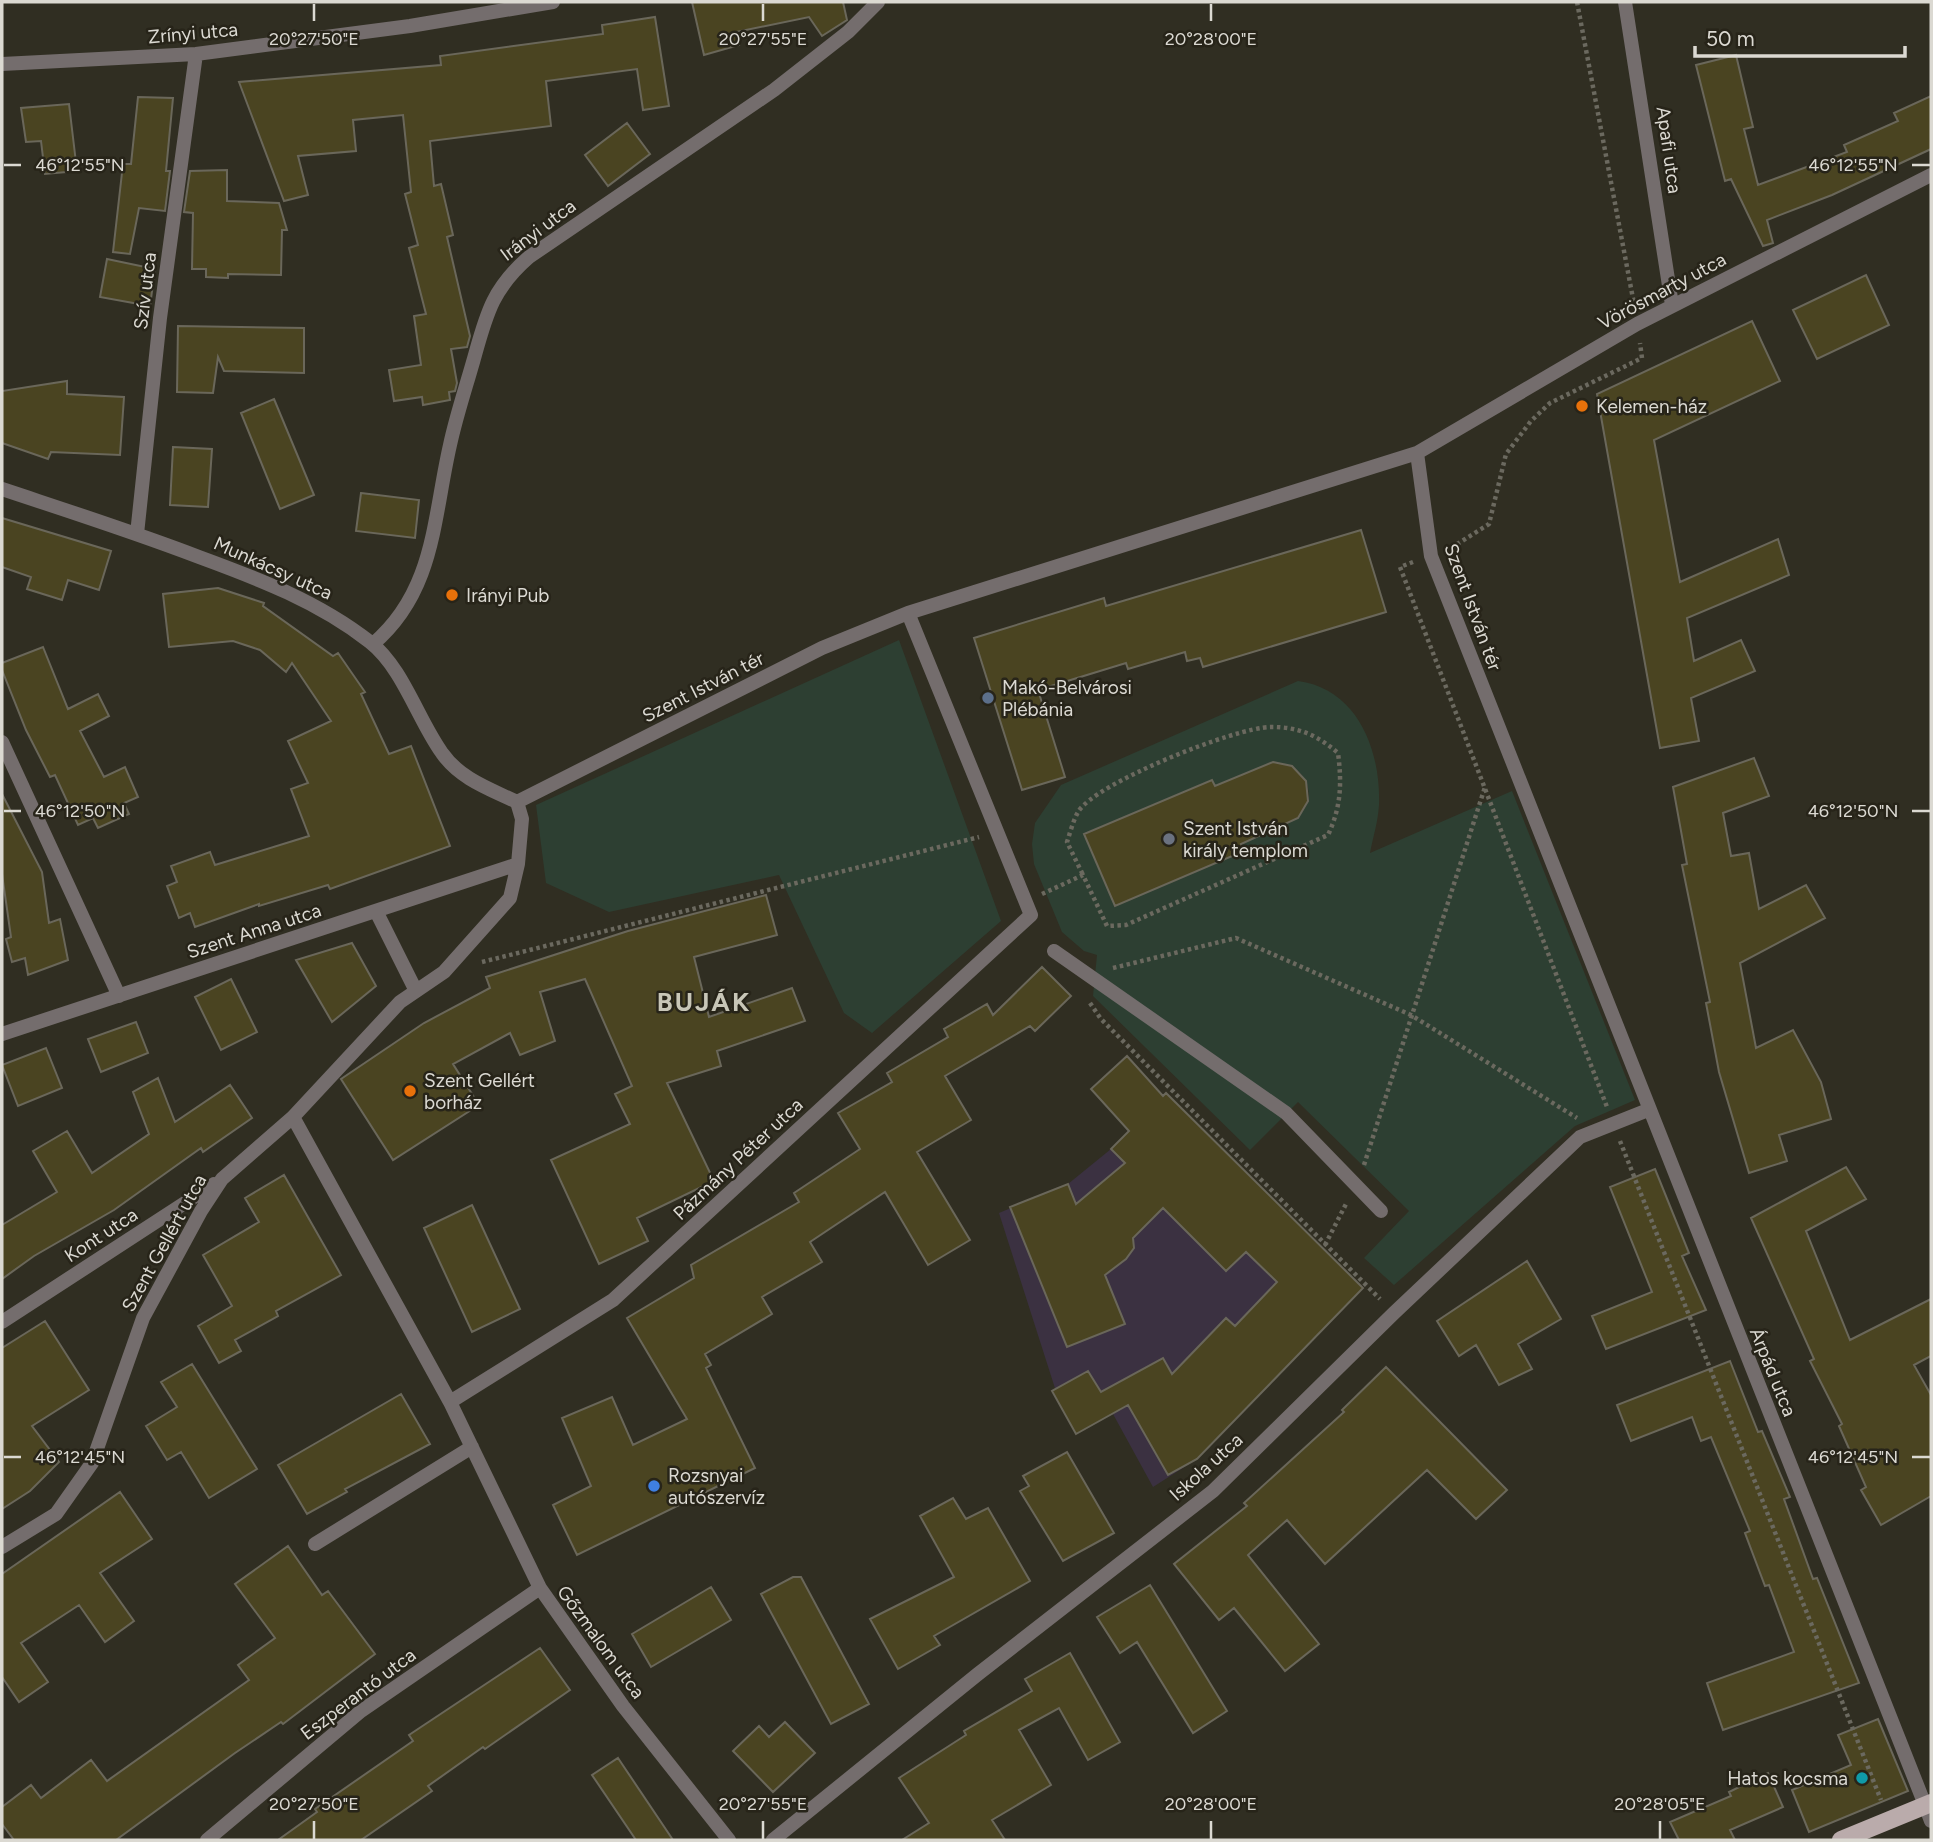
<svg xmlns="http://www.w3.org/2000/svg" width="1933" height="1842" font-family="Figtree,sans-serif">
  <rect width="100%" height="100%" fill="#302e22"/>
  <path fill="#3b3141" d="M1166 1093 1363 1288 1197 1459 1153 1487 1113 1414 1087 1427 1061 1407 999 1213 1068 1184 1111 1149Z"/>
  <path fill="#2d3f32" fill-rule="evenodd" d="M899 640 1001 921 872 1033 844 1013 779 875 609 912 546 883 536 805Z
    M1298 681C1358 689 1381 751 1379 805 1378 822 1373 837 1370 853L1512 791 1635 1100 1575 1126 1394 1285 1364 1258 1409 1211 1298 1102 1250 1150 1093 996 1097 955 1084 951 1062 932 1034 864 1032 844 1035 823 1061 785ZM1273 762C1286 763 1298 767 1305 780 1324 819 1266 833 1241 844L1244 851 1115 906 1084 834 1211 780 1215 786Z"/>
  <path fill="#4a4421" stroke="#6a675a" stroke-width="2" d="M692 2H843L847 20 822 36 809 17 736 32 739 45 704 55Z
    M655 17 669 106 643 110 637 69 546 81 551 126 430 141 434 186 441 184 453 235 447 237 470 336 467 347 451 349 457 383 455 391 449 392 450 400 423 405 422 397 394 401 389 370 421 365 414 316 426 314 409 248 418 245 405 194 411 192 403 115 353 120 356 151 298 156 308 195 284 201 239 82 441 65 440 56 603 34 602 25Z
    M1736 55 1753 127 1744 129 1758 185 1847 152 1844 145 1898 121 1894 113 1931 96V149L1832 195 1767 220 1773 243 1763 246 1731 179 1725 181 1696 65Z
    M138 97 173 98 166 171H170L165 211 139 208 130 254 113 252 123 164H131Z
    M69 104 77 171 45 174 41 141 26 142 21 108Z
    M627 123 650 154 608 186 585 155Z
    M227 170V201L279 203 287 230H282L281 275 228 274V278L206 277V269H192L193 213 184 212 190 171Z
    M107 259 155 269 150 306 100 297Z
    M1866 275 1889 325 1817 359 1793 310Z
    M1752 321 1780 381 1654 440 1680 582 1778 539 1789 575 1687 618 1694 661 1741 640 1755 671 1691 698 1699 741 1660 748 1597 394Z
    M178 326 304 328V373L224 371 218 357 213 393 177 392Z
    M67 381V394L124 397 120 455 51 452 48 459 2 443V391Z
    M274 399 314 495 280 509 241 413Z
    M173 447 212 449 208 507 170 505Z
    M361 493 419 500 415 538 356 531Z
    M2 518 111 551 99 590 68 580 62 600 27 589 31 577 2 567Z
    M1361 530 1386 612 1203 667 1200 658 1187 661 1185 652 1128 669 1126 663 1038 690 1065 777 1022 790 974 638 1104 598 1106 606Z
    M218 588 264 603 263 606 333 656 338 653 365 692 361 694 389 754 411 746 450 846 330 889 328 885 259 906V904L195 927 190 913 179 918 167 886 177 882 171 866 210 852 215 865 309 836 291 789 308 783 288 741 331 721 292 663 286 672 260 650 233 641 169 647 163 594Z
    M43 647 68 709 98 694 109 716 80 731 104 777 125 767 138 797 124 803 129 814 98 828 93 818 78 825 55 775 50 777 26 730 2 670V663Z
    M1754 758 1769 796 1723 813 1731 856 1749 853 1759 909 1806 885 1825 918 1740 963 1756 1048 1793 1030 1821 1082 1831 1119 1779 1135 1787 1161 1749 1173 1719 1072 1706 1003 1710 1002 1682 865 1687 864 1673 787Z
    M1273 762 1292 766 1306 781 1308 801 1298 818 1241 844 1244 851 1115 906 1084 834 1212 780 1215 786Z
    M2 794 42 872 49 923 60 919 68 960 28 975 25 958 12 962 6 939 11 937 2 874Z
    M766 895 777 935 694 957 709 1017 792 988 805 1021 717 1051 721 1066 667 1083 714 1181 637 1218 648 1241 599 1264 551 1160 630 1124 615 1094 632 1086 585 979 540 992 555 1041 520 1055 510 1033 453 1064 479 1105 393 1160 341 1079 424 1023 490 988 486 977 628 931Z
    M352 943 376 986 332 1022 296 960Z
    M1042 967 1071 996 1035 1031 1030 1026 945 1076 971 1120 917 1152 970 1240 928 1265 885 1192 810 1242 822 1262 762 1297 772 1314 705 1354 711 1365 706 1368 755 1468 577 1555 553 1505 591 1486 562 1418 612 1397 633 1445 687 1419 627 1318 694 1278 691 1265 799 1202 794 1193 860 1149 838 1113 892 1082 887 1073 948 1037 944 1029 987 1004 993 1015Z
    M231 979 257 1032 221 1050 195 997Z
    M136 1022 148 1053 101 1072 88 1039Z
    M46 1048 62 1088 18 1106 2 1065Z
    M1127 1056 1163 1096 1166 1093 1363 1288 1197 1459 1168 1475 1128 1405 1076 1434 1052 1391 1088 1371 1101 1392 1163 1358 1172 1374 1226 1318 1235 1326 1277 1282 1246 1252 1226 1271 1163 1208 1133 1238 1134 1248 1126 1259 1105 1275 1125 1324 1067 1347 1010 1207 1068 1184 1076 1204 1125 1163 1111 1149 1129 1131 1091 1089Z
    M158 1078 175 1122 230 1085 252 1118 203 1152 201 1148 114 1210 34 1256 2 1279V1225L57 1192 33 1151 67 1131 92 1173 149 1134 133 1092Z
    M1846 1167 1866 1199 1806 1231 1850 1340 1931 1299V1356L1914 1365 1931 1395V1496L1881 1525 1861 1490 1866 1487 1839 1426 1842 1424 1810 1361 1814 1359 1751 1218Z
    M1655 1169 1689 1253 1682 1256 1706 1310 1606 1349 1592 1316 1652 1292 1610 1187Z
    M284 1175 341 1275 276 1311 278 1316 235 1340 241 1351 219 1363 198 1326 232 1306 203 1255 259 1222 245 1198Z
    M472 1205 520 1309 472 1332 424 1228Z
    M1527 1261 1561 1319 1518 1344 1532 1369 1499 1385 1476 1345 1459 1356 1437 1321Z
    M45 1321 89 1390 32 1426 59 1462 30 1491 2 1509V1348Z
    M1730 1361 1758 1432 1762 1431 1790 1497 1784 1499 1813 1579 1817 1578 1859 1683 1723 1730 1707 1683 1794 1652 1769 1585 1765 1586 1745 1533 1750 1531 1711 1437 1701 1441 1692 1417 1631 1441 1617 1405Z
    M192 1364 257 1469 209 1498 181 1452 167 1460 146 1426 177 1407 161 1382Z
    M1386 1367 1507 1490 1476 1519 1427 1470 1325 1564 1287 1520 1248 1555 1319 1644 1285 1671 1234 1608 1219 1620 1174 1564 1247 1506 1244 1503 1344 1412 1342 1410Z
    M401 1394 430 1444 345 1489 347 1492 307 1514 278 1465Z
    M1067 1452 1114 1533 1063 1561 1020 1491 1029 1486 1023 1476Z
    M120 1492 152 1539 100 1573 134 1621 105 1642 79 1605 21 1643 48 1682 19 1702 2 1677V1574Z
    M953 1498 966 1519 988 1508 1030 1581 934 1636 940 1645 898 1669 870 1619 954 1577 920 1516Z
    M288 1546 322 1595 328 1591 375 1654 283 1724 281 1722 235 1753 116 1840H14L2 1824V1807L31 1785 41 1798 91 1760 107 1781 249 1680 238 1665 275 1638 235 1584Z
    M793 1577H801L869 1704 831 1724 761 1594Z
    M1150 1585 1227 1711 1193 1733 1137 1642 1120 1653 1097 1617Z
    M711 1587 731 1620 651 1667 632 1634Z
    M540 1648 570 1690 485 1749 483 1747 428 1786 432 1791 361 1840H278L317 1812 315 1809 413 1741 409 1735Z
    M1070 1653 1120 1742 1088 1760 1059 1708 1019 1730 1051 1785 992 1820 1005 1840H902L929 1823 899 1778 966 1735 964 1731 1032 1691 1025 1679Z
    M1878 1719 1908 1791 1809 1832 1792 1790 1851 1765 1838 1735Z
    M785 1722 815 1753 773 1792 733 1751 759 1726 769 1737Z
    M618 1758 673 1840H636L592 1775Z
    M1768 1773 1783 1807 1730 1830 1735 1840H1679L1670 1822 1731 1796 1729 1792Z"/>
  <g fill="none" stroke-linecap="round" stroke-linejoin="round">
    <path stroke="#6b695f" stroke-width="4.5" stroke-dasharray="3.5 3.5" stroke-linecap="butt" d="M1577 2 1634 304
      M1451 548 1489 524 1506 454 1531 421 1550 403 1642 358 1640 343
      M1413 562 1400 567 1607 1107
      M1042 894 1083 875 1107 926 1126 925 1328 835C1341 807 1342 784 1338 753 1317 735 1299 727 1271 727 1236 727 1095 783 1078 812 1073 821 1070 833 1067 842L1083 875
      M482 962 979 837
      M1113 968 1236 938 1411 1015 1577 1118
      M1090 1003 1101 1019 1380 1299
      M1620 1141 1881 1800
      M1364 1165 1485 787
      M1325 1245 1347 1202"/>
    <path stroke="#746d6d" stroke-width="14" d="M1054 951 1286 1113 1381 1211"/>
    <path stroke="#746d6d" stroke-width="14" d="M1625 2 1672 305
      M2 64 196 54 410 26 553 2
      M1417 453 1431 556 1925 1805
      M2 489C68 511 134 532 199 557 259 579 319 602 370 642 403 668 418 720 442 753 460 779 490 789 517 802L522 819 518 864 510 898 444 972 400 1002 293 1117 222 1179 201 1211 143 1318 92 1463 56 1514 2 1547
      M137 534 160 318 196 54
      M373 644C435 591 433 519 450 445 456 417 465 390 473 362 486 316 491 290 529 257L774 90 848 32 878 2
      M2 742 119 996
      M517 802 822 648 908 613 1417 453 1637 324 1931 175
      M376 911 416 991
      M2 1034 518 864
      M293 1117 450 1402 540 1588 623 1706 729 1840
      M2 1322 214 1184
      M450 1402 613 1300 1031 915 908 613
      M315 1544 472 1447
      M207 1840 361 1711 540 1588
      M773 1840 978 1674 1213 1491 1394 1313 1580 1137 1648 1110"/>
    <path stroke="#746d6d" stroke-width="14" d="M1925 1805 1931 1821"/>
    <path stroke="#baabab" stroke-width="18" d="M1841 1840 1931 1803"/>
  </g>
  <path fill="none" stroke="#dbd9d2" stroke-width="2.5" d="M314 4V21M763 4V21M1211 4V21M4 165H21M1912 165H1930M4 811H21M1912 811H1930M4 1457H21M1912 1457H1930M314 1821V1839M763 1821V1839M1211 1821V1839M1660 1821V1839"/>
  <g fill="#e8710a" stroke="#272419" stroke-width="2.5">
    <circle cx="1582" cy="406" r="7"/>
    <circle cx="452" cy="595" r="7"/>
    <circle cx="410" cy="1091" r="7"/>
  </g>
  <circle fill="#5c6f8a" stroke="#272419" stroke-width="2.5" cx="988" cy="698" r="7"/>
  <circle fill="#6b7280" stroke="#272419" stroke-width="2.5" cx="1169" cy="839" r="7"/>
  <circle fill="#3f7fe0" stroke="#272419" stroke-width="2.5" cx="654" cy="1486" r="7"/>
  <circle fill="#0f9aa8" stroke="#272419" stroke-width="2.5" cx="1862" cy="1778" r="7"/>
  <g text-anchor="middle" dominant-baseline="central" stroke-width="5" stroke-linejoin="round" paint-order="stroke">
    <g font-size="19" fill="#dbd9d2" stroke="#272419">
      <text transform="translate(193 33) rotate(-5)">Zrínyi utca</text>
      <text transform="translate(1669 150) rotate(82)">Apafi utca</text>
      <text transform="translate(538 230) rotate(-37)">Irányi utca</text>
      <text transform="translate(145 291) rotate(-83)">Szív utca</text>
      <text transform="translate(1662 291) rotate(-28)">Vörösmarty utca</text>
      <text transform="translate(273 568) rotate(24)">Munkácsy utca</text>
      <text transform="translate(1473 607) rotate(70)">Szent István tér</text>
      <text transform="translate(703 687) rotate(-27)">Szent István tér</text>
      <text transform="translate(254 931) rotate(-18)">Szent Anna utca</text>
      <text transform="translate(738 1159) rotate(-43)">Pázmány Péter utca</text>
      <text transform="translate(101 1235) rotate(-33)">Kont utca</text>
      <text transform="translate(164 1243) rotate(-61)">Szent Gellért utca</text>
      <text transform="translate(1773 1372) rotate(68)">Árpád utca</text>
      <text transform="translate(1206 1467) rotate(-42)">Iskola utca</text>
      <text transform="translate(601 1642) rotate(54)">Gőzmalom utca</text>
      <text transform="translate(358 1694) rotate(-37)">Eszperantó utca</text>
    </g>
    <g font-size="19" fill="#dbd9d2" stroke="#272419" text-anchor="start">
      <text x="1596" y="406">Kelemen-ház</text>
      <text x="466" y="595">Irányi Pub</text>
      <text x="1002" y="687">Makó-Belvárosi<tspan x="1002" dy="22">Plébánia</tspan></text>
      <text x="1183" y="828">Szent István<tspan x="1183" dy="22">király templom</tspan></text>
      <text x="424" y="1080">Szent Gellért<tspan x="424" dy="22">borház</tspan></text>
      <text x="668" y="1475">Rozsnyai<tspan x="668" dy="22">autószervíz</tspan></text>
      <text x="1848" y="1778" text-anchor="end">Hatos kocsma</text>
    </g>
    <g font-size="26" font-weight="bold" letter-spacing="2" fill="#c8c6b7" stroke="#272419">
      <text x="704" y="1002">BUJÁK</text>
    </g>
  </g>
  <g font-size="18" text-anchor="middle" fill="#dbd9d2" stroke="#272419" stroke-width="5" stroke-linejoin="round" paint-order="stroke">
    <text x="314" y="45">20°27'50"E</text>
    <text x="763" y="45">20°27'55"E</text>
    <text x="1211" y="45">20°28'00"E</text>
    <text x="80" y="171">46°12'55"N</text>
    <text x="1853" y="171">46°12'55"N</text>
    <text x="80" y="817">46°12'50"N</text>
    <text x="1853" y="817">46°12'50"N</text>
    <text x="80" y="1463">46°12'45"N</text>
    <text x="1853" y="1463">46°12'45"N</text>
    <text x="314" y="1810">20°27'50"E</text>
    <text x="763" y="1810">20°27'55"E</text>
    <text x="1211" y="1810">20°28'00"E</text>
    <text x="1660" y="1810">20°28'05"E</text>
  </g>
  <rect width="1933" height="1842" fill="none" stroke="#dbd9d2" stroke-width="7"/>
  <path d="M1695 46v10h210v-10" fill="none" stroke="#dbd9d2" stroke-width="3.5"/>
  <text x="1706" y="46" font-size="21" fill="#dbd9d2" stroke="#272419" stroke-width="5" paint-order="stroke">50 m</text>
</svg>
